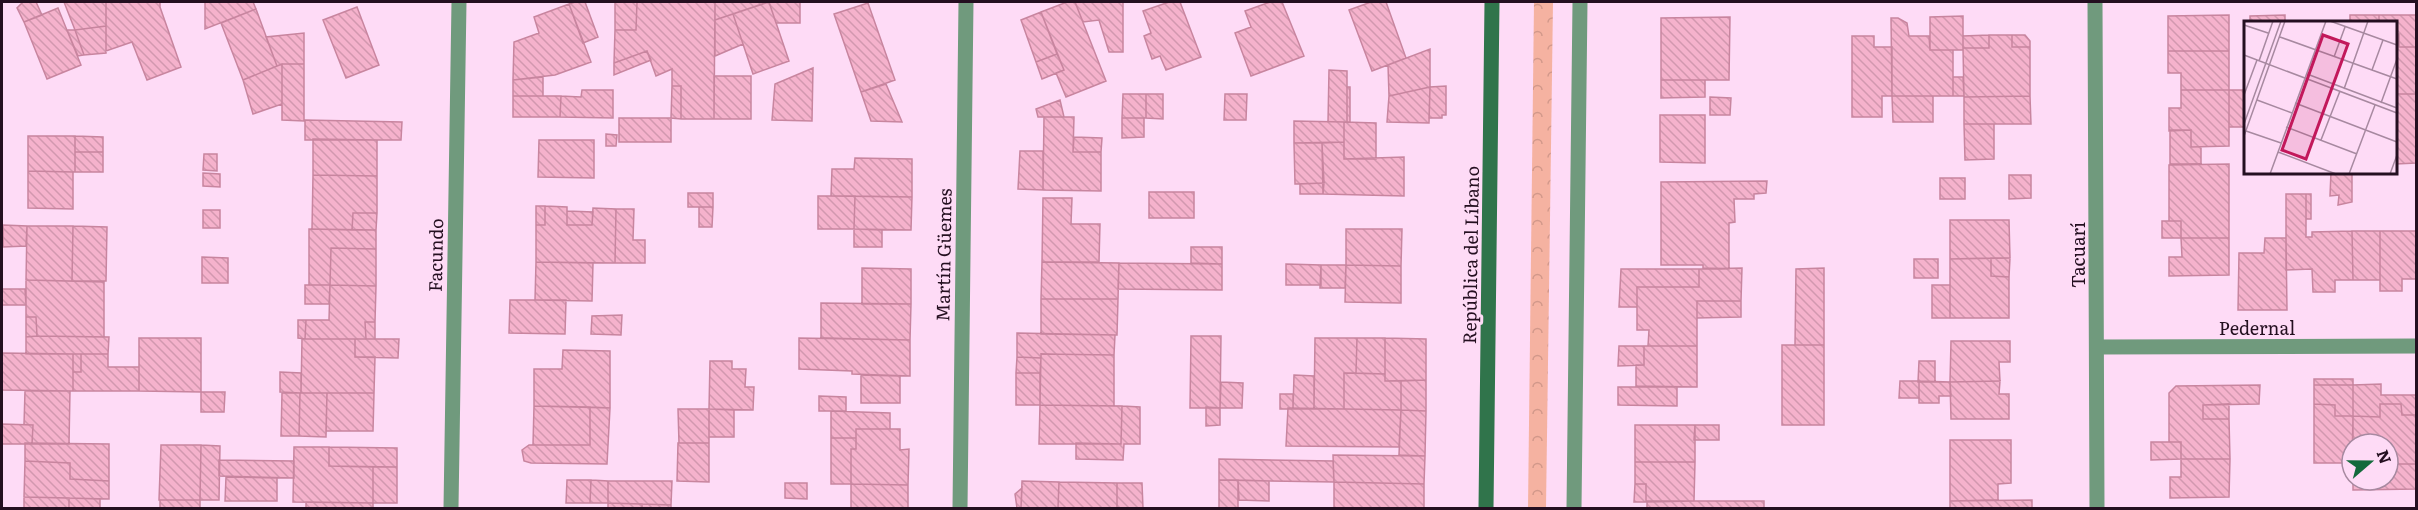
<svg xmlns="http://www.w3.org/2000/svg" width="2418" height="510" font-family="Literata,serif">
  <defs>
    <pattern id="forest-crowns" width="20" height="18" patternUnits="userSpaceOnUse" patternTransform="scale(1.5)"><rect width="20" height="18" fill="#f5b2a1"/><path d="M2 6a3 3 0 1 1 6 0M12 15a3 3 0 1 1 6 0" fill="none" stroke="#d2988a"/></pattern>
    <pattern id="building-back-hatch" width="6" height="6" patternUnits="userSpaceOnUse" patternTransform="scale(1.5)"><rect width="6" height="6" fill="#f5b2cc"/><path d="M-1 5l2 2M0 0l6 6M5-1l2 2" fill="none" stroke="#d298af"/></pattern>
  </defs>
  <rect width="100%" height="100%" fill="#fedbf6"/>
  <path fill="url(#forest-crowns)" d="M1534 2H1553L1546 508H1528Z"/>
  <path fill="url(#building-back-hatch)" stroke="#c8859f" stroke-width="1.5" d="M23 2H36L42 15 24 22 17 8Z
    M64 2H106V26L75 30Z
    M106 2H160V7L181 67 147 80 132 42 106 51Z
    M205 2H253L256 9 205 29Z
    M575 2H585L598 37 583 43 569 4Z
    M615 2H637L636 30H615Z
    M637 2H715L714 119H681V86H672V69L656 76 647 51 614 63 615 30H636Z
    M715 2H768L715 20Z
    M769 2H800V23H776Z
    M769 2 789 61 753 74 733 14Z
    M1067 2H1075L1106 81 1066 97 1056 73 1064 70 1041 12Z
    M1075 2H1123V52H1109L1099 20 1083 22Z
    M1169 2H1180L1201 57 1166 70 1160 56 1152 59 1144 36 1151 33 1143 11Z
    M1270 2H1282L1304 56 1251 76 1235 33 1251 27 1245 11Z
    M1371 2H1386L1406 58 1372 71 1349 10Z
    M868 3 895 80 861 92 834 14Z
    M569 4 591 62 555 75 513 80 514 42 539 33 534 17Z
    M357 7 379 65 346 78 323 20Z
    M58 8 81 65 47 79 24 22Z
    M256 9 277 66 243 80 221 23Z
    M1041 12 1057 54 1036 62 1021 20Z
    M733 14 743 44 715 56V20Z
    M2229 15V51H2168V16Z
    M2285 15V22H2250V16Z
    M2350 15H2379V22H2350Z
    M2379 15H2416V47H2399L2396 22H2379Z
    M1963 16V50H1930V17Z
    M1730 17 1729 80H1661V18Z
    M1891 18H1898L1907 23 1909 36H1929L1930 50H1953V96H1892Z
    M106 26V53L84 55 75 30Z
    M67 30H75L84 55 78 56Z
    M304 33V64H282L277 66 266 37Z
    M2396 34H2399V47H2416V94H2396Z
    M1989 35H2012V47H2030V96L1964 97 1963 48H1989Z
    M1989 35V48H1963V36Z
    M2012 35H2025L2030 41V47H2012Z
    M1852 36H1874V47H1892V96H1882V117H1852Z
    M1430 49V87L1389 96 1388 65Z
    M647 51 651 60 614 75V63Z
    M2168 51H2229V90H2181V73H2168Z
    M1057 54 1064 70 1042 79 1036 62Z
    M282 64V104L253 114 243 80Z
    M282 64H304V121L282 120Z
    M813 68 812 121 772 120 775 84Z
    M1329 70 1347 71V122H1328Z
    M714 76H751V119H714Z
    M543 77V96H513V80Z
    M1953 77H1963L1964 96H1953Z
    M1661 80H1705V97L1661 98Z
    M886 84 902 122 871 121 861 92Z
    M672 86H681V119L671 118Z
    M1446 86V115H1442V118H1429L1430 87Z
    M1347 87H1350V122H1347Z
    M1430 87 1429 123 1387 122 1389 96Z
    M582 90H613V118L560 117 561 96 581 97Z
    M2181 90H2229V146L2191 147V130L2169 131V108H2181Z
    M2229 90H2246V127H2229Z
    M1123 94H1146V118H1122Z
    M1146 94H1163V119L1146 118Z
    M1225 94H1247L1246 120H1224Z
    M2396 94H2416V163L2396 164Z
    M513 96H561L560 117H513Z
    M1892 96H1933V122H1893Z
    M2030 96 2031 124H1964V97Z
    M1710 97 1731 98 1730 115H1710Z
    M1060 100 1064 117H1038L1036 109Z
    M1660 115H1705V163L1660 162Z
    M1044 117H1074L1073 152H1101V191L1043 190Z
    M619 118H671V142H619Z
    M1122 118H1144V137L1122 138Z
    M305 120 402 122 401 140H305Z
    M1294 121 1344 122V142L1294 143Z
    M1344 122 1376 123V159H1344Z
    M1964 124H1994V159L1965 160Z
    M2170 130H2191V147H2201V164H2170Z
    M606 134 617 135 616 146H606Z
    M28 136H75V172L28 171Z
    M75 136 103 137V152H75Z
    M1074 137 1102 138 1101 152H1073Z
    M313 139 377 140V176L313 175Z
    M539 140H594V178L538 177Z
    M1344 142V159L1404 157V196L1323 194 1322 143Z
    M1294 143H1322L1324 183 1295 184Z
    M1020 151H1043V190L1018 189Z
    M75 152H103V172H75Z
    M204 154H217V171L203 170Z
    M855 158 912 159V197L831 196 832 169H854Z
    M2229 164V238H2181V221H2169V165Z
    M28 171 73 172V209L28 208Z
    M2331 172H2352V202L2338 205 2339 195 2330 196Z
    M203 173 220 174V187L203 186Z
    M313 175 377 176V213H353L352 230 312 229Z
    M2009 175H2031V198L2009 199Z
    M1940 178H1965V199H1940Z
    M1767 181 1766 193 1754 194V199H1734L1735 222 1729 223V269L1703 268V265H1661V182Z
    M1324 183 1323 194H1300V184Z
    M1149 192H1194V218H1149Z
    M688 193H713V207H688Z
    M2286 194H2306V237H2312V232L2352 231 2353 280H2335V292H2313L2312 269 2286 270Z
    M2306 194H2311V219H2306Z
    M818 196H855L854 229H818Z
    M855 196 912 197 911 230 854 229Z
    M1043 198H1072L1071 224H1100L1099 262H1042Z
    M536 206H545V225H536Z
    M545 206 567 207V225H592L593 208 616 209 615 263 536 262V225H545Z
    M699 207H713L712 227H699Z
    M616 209H634L633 240H645V263H615Z
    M203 210H220V228H203Z
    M567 211 593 212 592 225H567Z
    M353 213H377L376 230H352Z
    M1950 220H2009L2010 258 1950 259Z
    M2162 221H2181V238H2162Z
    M3 225 27 226 26 246 3 247Z
    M27 226H73L72 281 26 280Z
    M73 226 107 227 106 281H72Z
    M309 229 376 230V249L331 248 330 285H309Z
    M854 229 882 230V247H854Z
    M1346 229H1402L1401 266 1346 265Z
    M2352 231H2380V280H2353Z
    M2380 231H2416V279H2402V291H2380Z
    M2181 238H2229V275L2169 276V257H2182Z
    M2265 238H2286L2287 310H2238L2239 253H2264Z
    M1191 247H1222V264L1191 263Z
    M331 248 376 249V286L330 285Z
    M202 257 228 258V283H202Z
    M1991 258V276L2009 277V318H1950V259Z
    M1991 258H2010L2009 277 1991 276Z
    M1914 259H1938V278H1914Z
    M536 262 593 263 592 301 535 300Z
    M1042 262 1119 263 1118 299H1041Z
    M1119 263 1222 264V290L1118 289Z
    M1286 264 1321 265V285H1286Z
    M1321 265H1346L1345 288H1320Z
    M1346 265 1401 266V303L1345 302Z
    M862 268 911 269V304H862Z
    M1742 268 1741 301H1697V346H1648L1649 330H1637V287H1699V269Z
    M1824 268V345H1795L1796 269Z
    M1621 269H1699V287H1637V307H1619Z
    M26 280 104 282V337L37 336 36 317H26Z
    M305 285H330L329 304H305Z
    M330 285 376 286 375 322H365L366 339H305L306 320H329Z
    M1932 285H1950V318H1932Z
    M2 289H25L26 305H2Z
    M1041 299H1118L1117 335 1041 334Z
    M510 300H566L565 334 509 333Z
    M1697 301H1741V317L1697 318Z
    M821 303 911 304 910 340 821 338Z
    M622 315 621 335 591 334 592 316Z
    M26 317H36L37 336 26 337Z
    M298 320H306L305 339 298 338Z
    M365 322H375V339H366Z
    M1017 333 1115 335 1114 355 1041 354V358L1017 357Z
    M37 336 109 337 108 354H26V337Z
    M1191 336H1221L1220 408H1190Z
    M139 338H201V392L139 391Z
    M799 338 910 340V376L852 374V371L799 369Z
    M1315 338H1357L1356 373H1344V409H1314Z
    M1357 338H1385V374L1356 373Z
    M1385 338 1426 339V380L1385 381Z
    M302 339H355V357H375L374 393H301Z
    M355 339H399L398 358 355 357Z
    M1951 341H2010V362H1999L2000 381 1950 382Z
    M1782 345H1824V425H1782Z
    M1619 346H1644V365L1618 366Z
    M1644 346H1697V387L1636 386V365H1644Z
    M563 350 610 351V408L534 406V369H562Z
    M2 353 73 354V391L2 390Z
    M73 354H81V372H73Z
    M81 354H108V367H139V391H73V372H81Z
    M1041 354 1114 355V406L1040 405Z
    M1017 357 1041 358 1040 373H1016Z
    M710 361H732V369H746L745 387H754L753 410 709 409Z
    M1919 361H1935V382H1918Z
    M280 372 301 373V393L280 392Z
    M1016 373H1040V405H1016Z
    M1344 373 1385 374V381H1401V410L1344 409Z
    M861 375 900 376V403H861Z
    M1294 375 1314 376V409H1293Z
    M2314 379H2353V385H2314Z
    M1426 380V411L1401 410V381Z
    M1900 381H1919V398H1899Z
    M1919 381 1950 382 1951 396H1939V403H1919Z
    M2000 381 1999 394H2009V419H1951L1950 382Z
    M1221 382 1243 383 1242 408H1220Z
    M2381 384V395H2416V415H2402L2401 404H2380V417L2353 416V385Z
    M2260 385 2259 404 2203 405V419H2229L2230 459H2181V442H2169V393L2176 386Z
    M2314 385H2353V416H2335V405L2314 404Z
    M1618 387H1677V406L1618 405Z
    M25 391H70L69 444H32L33 425H24Z
    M201 392H225L224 412H201Z
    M282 393H300L299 436H281Z
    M300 393H327L326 437 299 436Z
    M327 393H374L373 431H326Z
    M1280 394H1293V409H1280Z
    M819 396 846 397V411H819Z
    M2229 404V419H2203V405Z
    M2314 404 2335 405V416H2353L2352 463H2314Z
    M2380 404H2401L2402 415H2416V464H2388V444H2353V416L2380 417Z
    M1040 405 1122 406 1121 444H1039Z
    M534 406 590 407V445H533Z
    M1122 406 1140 407V444H1124L1123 460 1076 459V443L1121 444Z
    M590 407 610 408 607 464 531 463 524 461 522 450 529 445H590Z
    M1206 407 1220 408V425L1206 426Z
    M1288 408 1401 410 1399 447 1286 446Z
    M678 409H709V443H679Z
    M709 409 734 410V437H709Z
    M1401 410 1426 411 1425 456 1399 455Z
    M831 411 890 413V429H856V438H831Z
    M2 424 33 425 32 444H2Z
    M1635 425H1695V462H1635Z
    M1695 425H1719V440H1694Z
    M856 429H900V450L909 449 908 485 851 484V449H856Z
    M831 438H856V449H851V484H831Z
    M1950 440H2011V483L1998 484V500L1950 501Z
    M2151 442H2181V459L2151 460Z
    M25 443 109 444V481L70 479V463L25 461Z
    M678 443H709V482L677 481Z
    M161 445H201L200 500H159Z
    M201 445 220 446 219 500H200Z
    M294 447H329V466L373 467V503L293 502Z
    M329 447 397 448V467L329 466Z
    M1333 455 1425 456 1424 484 1334 482Z
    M1219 459 1333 461 1334 482 1219 480Z
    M2181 459H2230L2229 497 2170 498V477H2181Z
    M219 460 294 461V478L219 476Z
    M25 461 70 463V479L109 481V499L24 497Z
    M1635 462H1695L1694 501 1646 502V484H1635Z
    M2388 464H2416V489L2353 490V480H2388Z
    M373 467H397V503H373Z
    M226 477 277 478V501H225Z
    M567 480H591L590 503H566Z
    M591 480 608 481V503H590Z
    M1219 480H1238V508H1219Z
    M1238 480 1269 481V501L1239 500Z
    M608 481H672L671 505 608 503Z
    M1022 481 1059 482 1058 508H1021Z
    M1059 482 1117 483V508H1058Z
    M1334 482 1424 484V508H1334Z
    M785 483H807V499L785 498Z
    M1117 483H1142L1143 508H1117Z
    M851 484 908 485V508H851Z
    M1635 484H1646V502H1634Z
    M1022 488 1021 508H1017L1015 494Z
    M24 497 69 498V508H24Z
    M69 498 100 499V508H69Z
    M160 500H200V508H160Z
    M2032 500V508H1950V501Z
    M1647 501H1764V508H1647Z
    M306 502 373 503V508H306Z
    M608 503 642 504V508H608Z
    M642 504 671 505V508H642Z"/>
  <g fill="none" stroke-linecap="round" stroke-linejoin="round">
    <path stroke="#709a7d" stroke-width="15" d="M2095 2 2097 508
      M2097 347 2416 346
      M451 508 459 2
      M960 508 966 2
      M1574 508 1580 2"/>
    <path stroke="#30744b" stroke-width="15" d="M1486 508 1492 2"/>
  </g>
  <g text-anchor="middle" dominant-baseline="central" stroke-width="6" stroke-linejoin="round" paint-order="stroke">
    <g font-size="18" fill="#240f20" stroke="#fedbf6">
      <text transform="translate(435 255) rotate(-89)">Facundo</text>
      <text transform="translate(943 255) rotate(-89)">Martín Güemes</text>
      <text transform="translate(1470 255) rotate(-89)">República del Líbano</text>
      <text transform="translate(2077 255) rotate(-90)">Tacuarí</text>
      <text x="2257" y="327">Pedernal</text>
    </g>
  </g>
  <g transform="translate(2244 21)">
    <rect width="153" height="153" fill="#fedbf6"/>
    <path fill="none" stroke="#a789a0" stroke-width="1.5" d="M86 0 153 24M0 4 24 12M36 16 153 58M0 34 153 92M90 36 101 6M15 40 29 0M128 49 139 19M63 53 153 87M100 68 124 0M0 74 13 39M13 79 48 92M51 82 153 121M137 82 153 38M0 103 37 0M42 106 113 133M2 110 37 122M0 115 41 0M77 119 96 70M34 131 92 153M26 153 82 0M105 153 131 84M146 153 153 134"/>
    <path fill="#c2185b" fill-opacity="0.15" stroke="#c2185b" stroke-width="3" d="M79 14 104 23 62 138 38 129Z"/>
    <rect width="153" height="153" fill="none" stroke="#240f20" stroke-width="3"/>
  </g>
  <rect width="2418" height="510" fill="none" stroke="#240f20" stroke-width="6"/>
  <g transform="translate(2370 462) rotate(70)"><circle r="28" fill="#fedbf6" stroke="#a789a0" stroke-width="1.5"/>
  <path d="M0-4.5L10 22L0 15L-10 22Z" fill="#136a3c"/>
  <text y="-9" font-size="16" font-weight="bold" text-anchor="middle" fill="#240f20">N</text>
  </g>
</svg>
